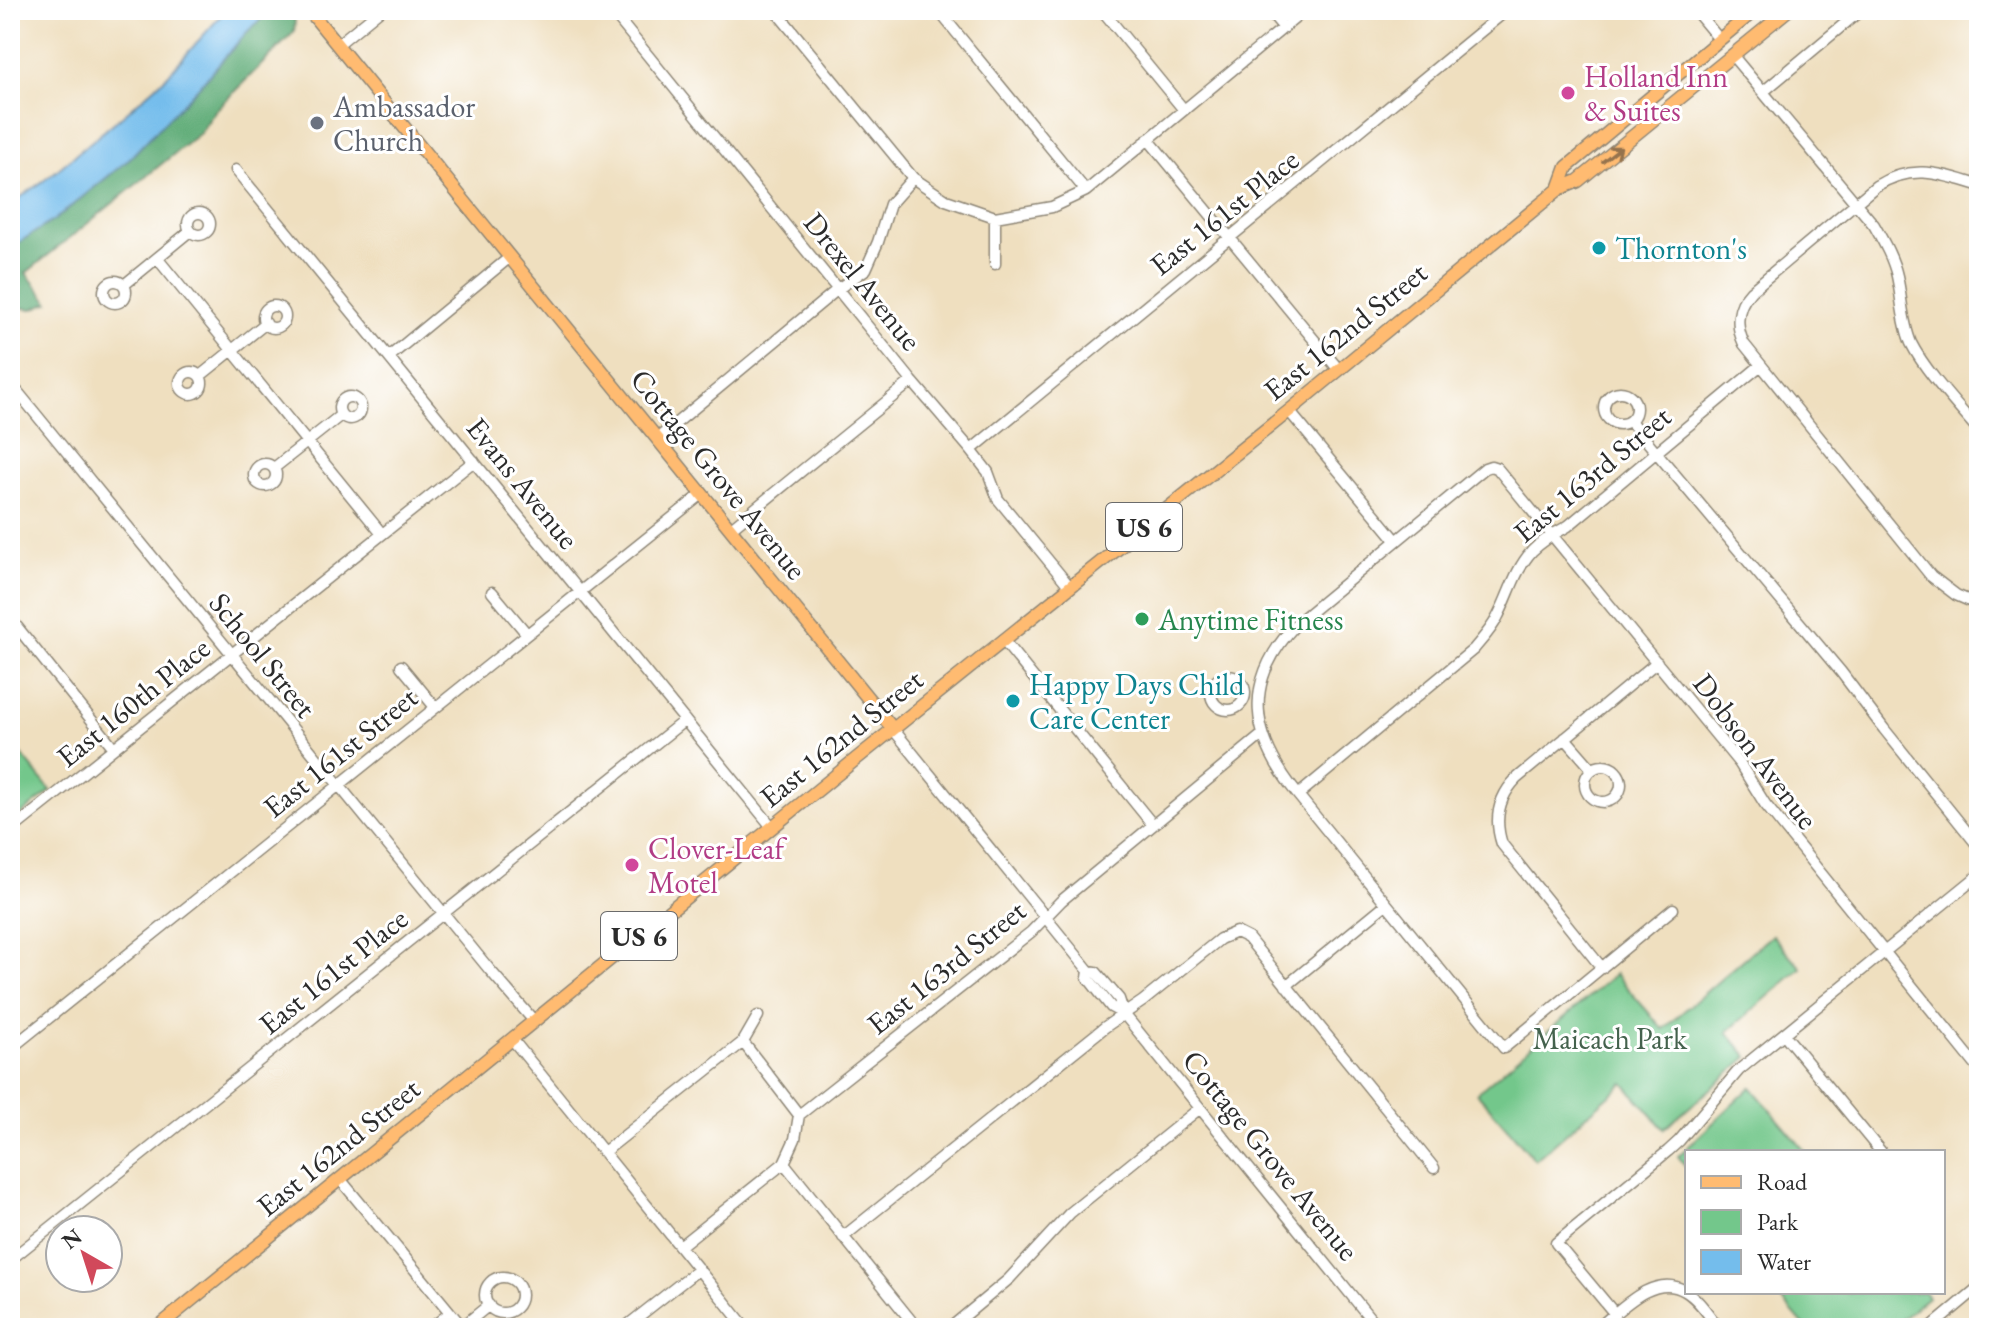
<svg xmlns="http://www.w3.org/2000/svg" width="1989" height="1338" font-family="'EB Garamond',serif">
  <rect width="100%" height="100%" fill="#fff"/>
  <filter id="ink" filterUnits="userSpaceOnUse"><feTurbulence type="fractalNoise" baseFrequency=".0125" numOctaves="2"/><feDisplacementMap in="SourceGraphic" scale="16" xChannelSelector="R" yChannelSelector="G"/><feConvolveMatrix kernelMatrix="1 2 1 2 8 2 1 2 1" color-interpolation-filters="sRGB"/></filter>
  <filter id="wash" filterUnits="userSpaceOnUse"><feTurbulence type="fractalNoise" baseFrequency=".006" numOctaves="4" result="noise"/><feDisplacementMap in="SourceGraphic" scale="32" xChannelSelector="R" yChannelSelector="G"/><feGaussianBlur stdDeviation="1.8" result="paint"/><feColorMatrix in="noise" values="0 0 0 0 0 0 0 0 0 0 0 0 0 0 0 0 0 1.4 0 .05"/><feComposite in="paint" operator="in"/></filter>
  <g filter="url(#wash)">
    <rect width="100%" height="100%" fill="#efdfbf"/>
    <path fill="#73c78b" stroke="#4f795b" stroke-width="2" d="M10 740 51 791 10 823Z
      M1772 935 1801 968 1727 1032 1748 1057 1664 1129 1624 1083 1535 1160 1477 1093 1615 974 1663 1029Z
      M1751 1087 1806 1152H1687V1168L1678 1156Z
      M1775 1292H1924L1928 1297 1891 1328H1806Z"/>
    <path fill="#5eac77" stroke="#446c51" stroke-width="2" d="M271 10H287L295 20 294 32 215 111 200 133 26 273 49 302 33 309 10 307V248L54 220 127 161 203 82 248 31Z"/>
    <path fill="#74bdec" stroke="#50748c" stroke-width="2" d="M226 10H271L248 31 203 82 127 161 54 220 10 248V205L50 176 128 111 166 77Z"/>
  </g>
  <g filter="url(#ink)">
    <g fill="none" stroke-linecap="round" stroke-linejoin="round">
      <defs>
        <path id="minor" d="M611 10 912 381 971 450 988 472 998 499 1070 587
          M775 10 913 178 946 200 995 217 1052 207 1086 191 1305 10
          M938 10 1086 191
          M1102 10 1184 110
          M1269 10 1284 28
          M1695 10 1719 39
          M337 45 380 10
          M1732 55 1874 225C1883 241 1893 258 1897 276 1902 298 1902 322 1911 343 1925 371 1958 406 1979 431
          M1763 92 1861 10
          M1148 139 1339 370
          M236 170 772 827
          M1979 185C1940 174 1913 163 1876 186L1751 291C1737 306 1735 325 1744 344L1931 576 1956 595 1979 605
          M188 224a11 11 0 1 1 22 0a11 11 0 1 1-22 0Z
          M995 217V264
          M157 258 382 534
          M104 292a11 11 0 1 1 22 0a11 11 0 1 1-22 0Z
          M124 285 190 231
          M263 317a11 11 0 1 1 22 0a11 11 0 1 1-22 0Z
          M389 357 510 257
          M180 383a11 11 0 1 1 22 0a11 11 0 1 1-22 0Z
          M200 376 266 323
          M1604 408a16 16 0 1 1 32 0a16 16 0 1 1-32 0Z
          M10 397 17 391 489 969 534 1021
          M339 408a11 11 0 1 1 22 0a11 11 0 1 1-22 0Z
          M1289 411 1396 540
          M1630 421 1841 672 1884 729 1979 847
          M657 439 838 289 866 269 878 242 890 204 913 178
          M971 450 1507 10
          M254 475a11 11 0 1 1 22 0a11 11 0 1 1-22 0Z
          M274 468 341 415
          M730 529 912 381
          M492 592 527 634
          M10 618 114 748
          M1003 640 1153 825
          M401 666 435 707
          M1211 693a17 17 0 1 1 34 0a17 17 0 1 1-34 0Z
          M893 729 1089 971 1096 972 1119 999 1124 1014 1378 1328
          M1565 738 1592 769
          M1585 784a18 18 0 1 1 36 0a18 18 0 1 1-36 0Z
          M1298 795 1474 649C1482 639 1491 630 1497 618 1509 596 1514 571 1532 551 1542 541 1555 533 1568 526L1761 365
          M10 831 474 461
          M1673 909 1504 1048 1298 795C1251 737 1241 683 1296 624L1485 468 1491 466 1497 468 1740 764 1765 804 1979 1069
          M1602 968 1502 844C1494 820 1498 798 1516 779L1657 662
          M1089 971 1088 978 1111 1007 1124 1014
          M1286 986 1386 904
          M1784 1034 1881 1152
          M512 1039 746 1328
          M743 1042 799 1115
          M10 1049 702 494
          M604 1152 743 1042 758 1016
          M784 1163 917 1328
          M340 1179 463 1328
          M843 1237 1105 1027 1143 1001 1220 939 1236 932 1248 938 1434 1168
          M680 1246 784 1163 795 1139 799 1115 1031 932 1061 901 1262 735
          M10 1260 685 720
          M485 1295a18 18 0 1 1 36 0a18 18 0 1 1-36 0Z
          M1615 1314 1556 1243 1668 1151 1679 1141 1739 1070 1979 875
          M462 1327 489 1305
          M431 1328 450 1313
          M624 1328 699 1269
          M950 1328 1009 1279 1070 1213 1200 1108
          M1598 1328C1620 1310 1654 1272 1685 1291 1699 1299 1709 1316 1719 1328
          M1930 1328 1979 1287"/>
        <path id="major" d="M309 10 893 729
          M1559 189 1567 167 1755 10
          M157 1328 856 759 1289 411 1559 189 1578 181 1788 10"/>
      </defs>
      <use href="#minor" stroke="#8d8575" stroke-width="13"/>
      <use href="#major" stroke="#8d8575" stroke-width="15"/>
      <use href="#minor" stroke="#fff" stroke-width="10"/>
      <use href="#major" stroke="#ffbb71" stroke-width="12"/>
    </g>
    <defs><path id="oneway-shaft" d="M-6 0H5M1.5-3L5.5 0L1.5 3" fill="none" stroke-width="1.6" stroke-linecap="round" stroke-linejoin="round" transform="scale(2)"/></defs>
    <use stroke="#95734e" href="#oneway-shaft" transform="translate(1612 154) rotate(-38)"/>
  </g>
  <g fill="#d1479c" stroke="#fff" stroke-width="3">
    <circle cx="1568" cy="93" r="8"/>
    <circle cx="632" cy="865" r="8"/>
  </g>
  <circle fill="#6b7280" stroke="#fff" stroke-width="3" cx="317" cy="123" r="8"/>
  <g fill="#0f9aa8" stroke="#fff" stroke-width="3">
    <circle cx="1599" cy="248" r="8"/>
    <circle cx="1013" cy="701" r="8"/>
  </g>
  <circle fill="#2e9e5b" stroke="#fff" stroke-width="3" cx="1142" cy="619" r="8"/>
  <g text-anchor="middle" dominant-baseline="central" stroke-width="6" stroke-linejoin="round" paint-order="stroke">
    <g fill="#fff" stroke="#6b6b6b" stroke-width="2">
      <rect x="1106" y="503" width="76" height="48" rx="6"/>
      <rect x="601" y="912" width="76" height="48" rx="6"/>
    </g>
    <g font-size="28" font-weight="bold" fill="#2b2b2b">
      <text x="1144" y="527">US 6</text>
      <text x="639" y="936">US 6</text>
    </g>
    <g font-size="30" fill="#b23c85" stroke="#fff" text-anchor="start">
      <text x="1584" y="76">Holland Inn<tspan x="1584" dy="34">&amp; Suites</tspan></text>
      <text x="648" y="848">Clover-Leaf<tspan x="648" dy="34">Motel</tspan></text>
    </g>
    <g font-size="30" fill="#5b616d" stroke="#fff" text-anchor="start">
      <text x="333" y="106">Ambassador<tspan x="333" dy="34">Church</tspan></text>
    </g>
    <g font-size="30" fill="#2b2b2b" stroke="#fff">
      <text transform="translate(1224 212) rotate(-39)">East 161st Place</text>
      <text transform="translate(863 281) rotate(51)">Drexel Avenue</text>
      <text transform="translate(1345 331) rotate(-39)">East 162nd Street</text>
      <text transform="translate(719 474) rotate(51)">Cottage Grove Avenue</text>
      <text transform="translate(1592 474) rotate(-40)">East 163rd Street</text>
      <text transform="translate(523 483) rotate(51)">Evans Avenue</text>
      <text transform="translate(263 655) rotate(51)">School Street</text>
      <text transform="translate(133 702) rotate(-39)">East 160th Place</text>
      <text transform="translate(841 738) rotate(-39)">East 162nd Street</text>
      <text transform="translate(1756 751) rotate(53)">Dobson Avenue</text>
      <text transform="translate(340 752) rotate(-39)">East 161st Street</text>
      <text transform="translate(946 967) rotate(-39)">East 163rd Street</text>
      <text transform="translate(333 971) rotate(-39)">East 161st Place</text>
      <text transform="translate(338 1147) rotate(-39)">East 162nd Street</text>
      <text transform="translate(1271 1155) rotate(51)">Cottage Grove Avenue</text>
    </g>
    <g font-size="30" fill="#0d838f" stroke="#fff" text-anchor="start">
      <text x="1615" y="248">Thornton's</text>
      <text x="1029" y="684">Happy Days Child<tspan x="1029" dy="34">Care Center</tspan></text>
    </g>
    <g font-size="30" fill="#27864d" stroke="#fff" text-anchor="start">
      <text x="1158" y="619">Anytime Fitness</text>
    </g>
    <g font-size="30" fill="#44624d" stroke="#fff">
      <text x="1610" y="1038">Maicach Park</text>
    </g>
  </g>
  <rect width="1989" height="1338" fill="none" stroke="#fff" stroke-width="40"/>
  <rect x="1685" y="1150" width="260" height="144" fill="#ffffff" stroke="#aaaaaa" stroke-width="2"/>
  <rect x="1701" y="1176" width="40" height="12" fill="#ffbb71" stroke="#aaaaaa" stroke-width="2"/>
  <text x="1757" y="1190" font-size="24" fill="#2b2b2b">Road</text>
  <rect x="1701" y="1210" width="40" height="24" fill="#73c78b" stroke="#aaaaaa" stroke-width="2"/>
  <text x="1757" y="1230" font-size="24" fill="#2b2b2b">Park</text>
  <rect x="1701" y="1250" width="40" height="24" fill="#74bdec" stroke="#aaaaaa" stroke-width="2"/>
  <text x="1757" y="1270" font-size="24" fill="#2b2b2b">Water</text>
  <g transform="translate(84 1254) rotate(321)"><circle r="38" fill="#ffffff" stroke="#aaaaaa" stroke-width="2"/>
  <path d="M0-6L14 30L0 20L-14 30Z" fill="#d1495b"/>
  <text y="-12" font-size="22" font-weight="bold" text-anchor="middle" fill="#2b2b2b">N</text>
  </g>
</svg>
